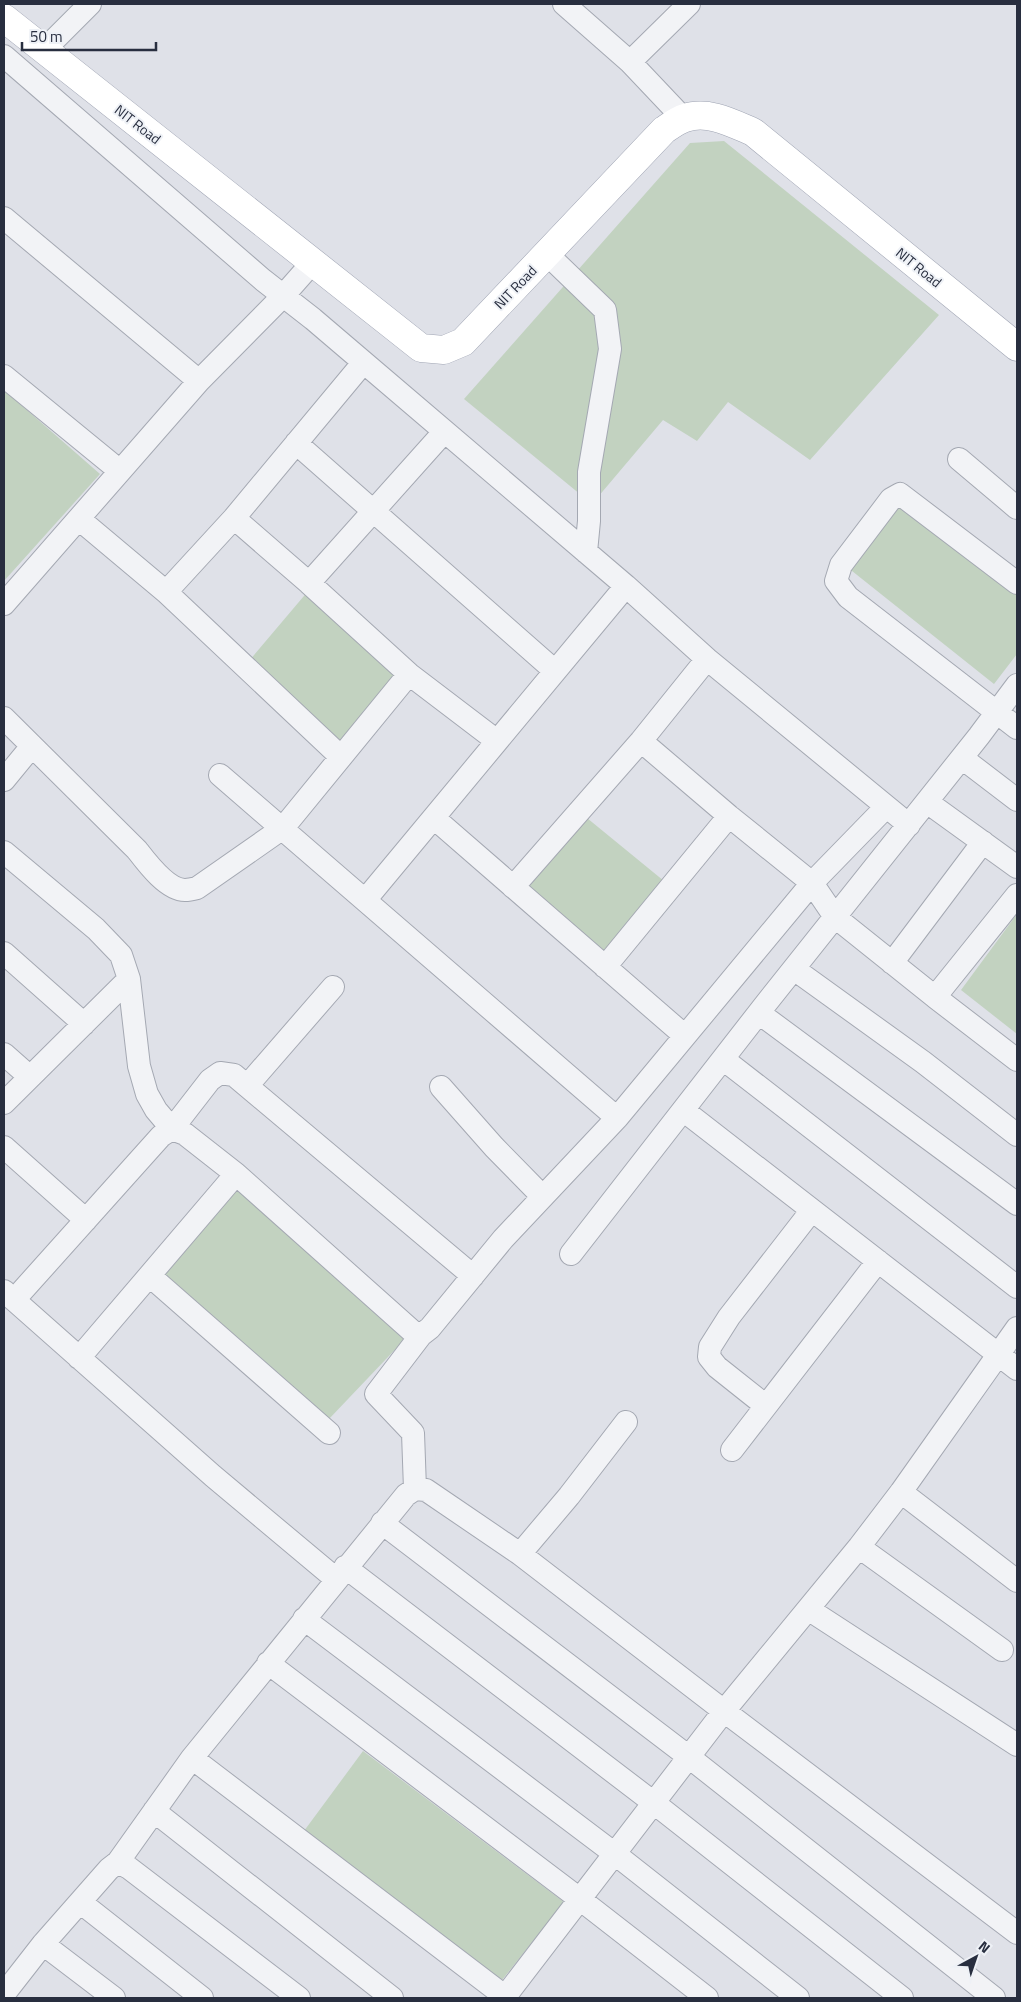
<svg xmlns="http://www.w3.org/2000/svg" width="1021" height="2002" font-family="'Titillium Web',sans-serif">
  <rect width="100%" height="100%" fill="#dfe1e8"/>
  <path fill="#c2d2c0" d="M724 141 939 315 810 460 728 402 697 441 663 420 592 504 464 399 690 143Z
    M4 390 100 474 4 581Z
    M902 500 1017 591V654L994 684 847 567Z
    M309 590 400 674 341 745 249 661Z
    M587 818 664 881 604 954 526 886Z
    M1017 914V1034L961 990Z
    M238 1189 407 1337 329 1419 164 1274Z
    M363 1751 564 1902 502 1980 304 1831Z"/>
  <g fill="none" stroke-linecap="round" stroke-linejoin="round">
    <defs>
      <path id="minor" d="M564 4 630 62 683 118
        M44 50 90 4
        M4 56 263 280 313 319 626 586 707 659 909 825
        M630 62 689 4
        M4 218 199 381
        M547 254 605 310 610 349 589 472V521L586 552
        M4 376 120 471
        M296 443 555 671
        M959 459 1017 508
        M234 518 309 583 409 674 497 741
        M79 519 166 592 341 757
        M309 583 444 432
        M1017 583 900 494 891 499 841 565 836 581 848 597 1017 728
        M166 592 234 518 363 363
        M4 604 199 381 283 296 313 262
        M4 718 137 850C147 863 167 890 185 890 189 890 193 889 197 888L283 828 409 674
        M641 741 729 816 812 883 835 917 935 997
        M962 758 1017 800
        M220 775 617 1118 812 883 886 807
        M4 780 32 746
        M927 802 1017 867
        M434 818 685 1036
        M4 852 96 929 121 955 129 979 139 1066 147 1094 156 1110 172 1129 210 1080 220 1073 234 1075 473 1276
        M513 887 641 741 707 659
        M1017 895 935 997 1017 1060
        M366 899 626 586
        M4 953 84 1024
        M892 963 983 842
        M605 967 729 816
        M794 969 923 1062 1017 1135
        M759 1013 1017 1204
        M4 1054 30 1077
        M723 1059 1017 1287
        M247 1086 333 987
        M441 1087 494 1147 542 1196
        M4 1103 129 979
        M683 1110 1017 1369
        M4 1147 86 1220
        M571 1254 764 1006 979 736 1017 685
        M150 1276 329 1433
        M4 1291 213 1476 336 1579
        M14 1300 161 1136 172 1129 185 1134 236 1174 412 1331 421 1335 430 1328 503 1239 617 1118
        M79 1358 236 1174
        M766 1406 717 1367 709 1357 710 1347 729 1317 812 1210
        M732 1450 878 1261
        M415 1489 413 1433 376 1394 421 1335
        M901 1492 1017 1581
        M382 1523 689 1757 994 1998
        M859 1547 1002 1650
        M520 1554 569 1496 626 1422
        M345 1567 654 1803 902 1998
        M808 1609 1017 1745
        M304 1619 615 1854 798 1998
        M268 1663 581 1900 707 1998
        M192 1758 507 1998
        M154 1811 392 1998
        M118 1862 192 1758 406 1495 415 1489 426 1490 520 1554 724 1711 1017 1933
        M80 1902 202 1998
        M43 1944 114 1998
        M4 1994 43 1944 109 1869 118 1862 129 1868 299 1998
        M504 1998 724 1711 859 1547 901 1492 1017 1328"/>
      <path id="major" d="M4 18 421 348 444 350 463 342 664 130C670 126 678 120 685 118 708 110 732 123 753 132L1017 347"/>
    </defs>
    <use href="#minor" stroke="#a4a8b2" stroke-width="24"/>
    <use href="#major" stroke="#9fa4b3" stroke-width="29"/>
    <use href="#minor" stroke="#f2f3f6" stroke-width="22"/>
    <use href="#major" stroke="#fff" stroke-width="28"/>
  </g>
  <g text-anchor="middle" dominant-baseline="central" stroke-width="4" stroke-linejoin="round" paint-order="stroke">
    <g font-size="14" fill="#282e3f" stroke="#eef1f6">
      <text transform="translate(138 124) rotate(38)">NIT Road</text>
      <text transform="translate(919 267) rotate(39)">NIT Road</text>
      <text transform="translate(515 287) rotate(-46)">NIT Road</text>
    </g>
  </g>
  <rect width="1021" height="2002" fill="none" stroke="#282e3f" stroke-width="10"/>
  <g transform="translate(976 1957) rotate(40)" stroke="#eef1f6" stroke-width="4" paint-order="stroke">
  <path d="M0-4L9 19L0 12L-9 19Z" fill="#282e3f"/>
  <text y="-8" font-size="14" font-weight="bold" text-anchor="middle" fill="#282e3f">N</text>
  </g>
  <path d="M22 42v8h134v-8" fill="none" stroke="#282e3f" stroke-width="2.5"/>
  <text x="30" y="42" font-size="15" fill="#282e3f" stroke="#eef1f6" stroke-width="4" paint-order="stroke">50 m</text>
</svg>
